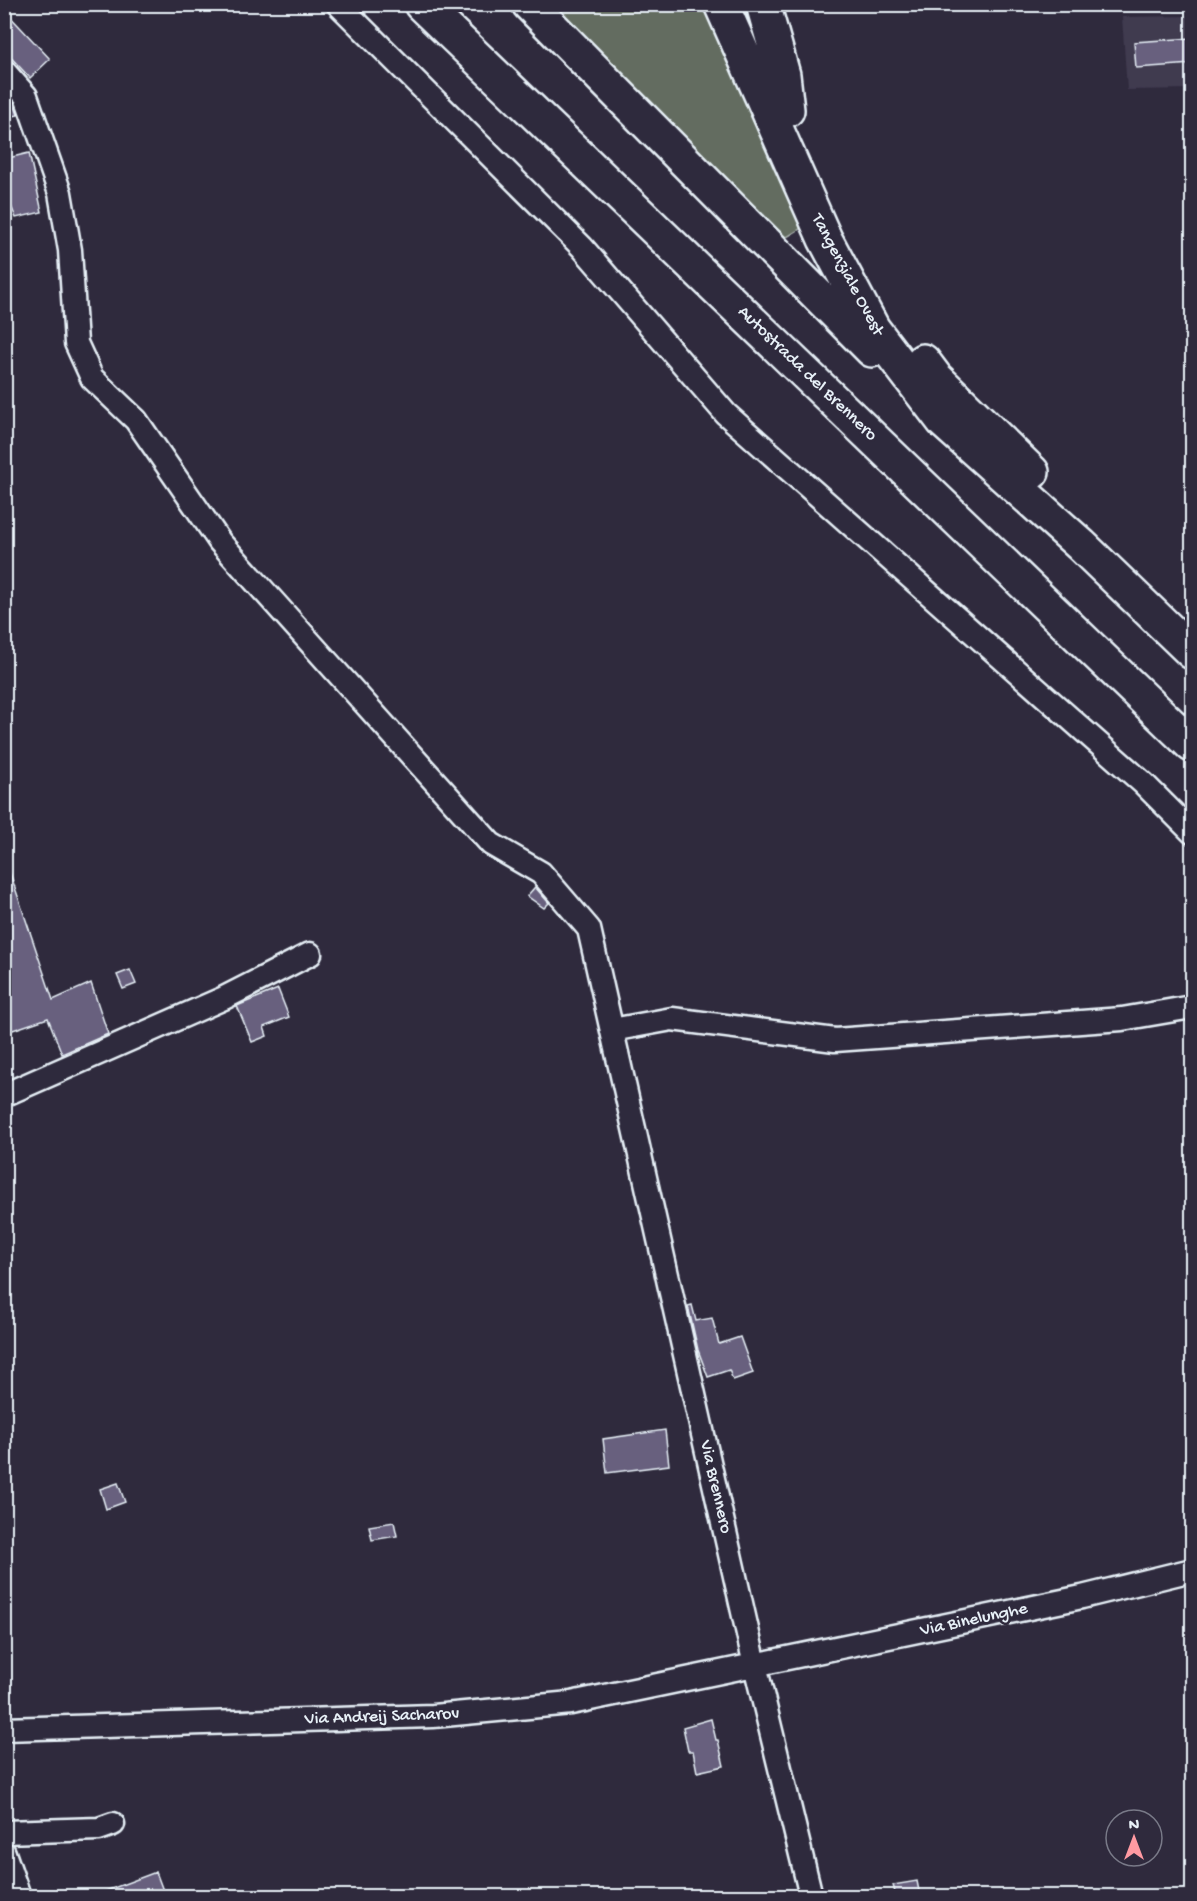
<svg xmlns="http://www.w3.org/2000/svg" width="1197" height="1901" font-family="'Gochi Hand',sans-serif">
  <rect width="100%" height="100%" fill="#2f2a3d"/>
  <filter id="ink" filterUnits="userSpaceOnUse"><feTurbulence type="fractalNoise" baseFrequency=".0167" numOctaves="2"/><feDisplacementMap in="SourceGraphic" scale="12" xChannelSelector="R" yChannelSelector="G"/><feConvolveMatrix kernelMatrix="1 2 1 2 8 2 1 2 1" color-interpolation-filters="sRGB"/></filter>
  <g filter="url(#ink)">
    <path fill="#403a50" d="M1192 16V89L1127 90 1122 17Z"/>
    <path fill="#646c60" stroke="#a6aeac" stroke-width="1.5" d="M545 5H710L805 226 782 240Z"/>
    <path fill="#68617e" stroke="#e8f1f8" stroke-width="1.5" d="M4 10 50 59 30 78 4 50Z
      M1192 38V64L1136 68 1134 42Z
      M4 92 14 103 18 115 4 118Z
      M29 153 42 212 16 218 4 189V159Z
      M4 864H7L53 1000 91 983 108 1034 62 1054 48 1018 4 1033Z
      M535 887 549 903 544 908 527 896Z
      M130 970 136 984 123 989 117 975Z
      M278 989 289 1017 264 1027 267 1036 252 1042 237 1006Z
      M692 1305 696 1321 712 1318 719 1344 740 1337 753 1373 733 1380 729 1370 708 1377 698 1350 688 1306Z
      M665 1430 669 1465 607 1473 603 1439Z
      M118 1483 125 1502 106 1509 100 1489Z
      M394 1522 397 1536 372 1540 369 1526Z
      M711 1719 716 1740H718L724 1766 697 1772 693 1751H688L683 1727Z
      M156 1872 165 1896H95V1895Z
      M917 1881 920 1896H896L893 1885Z"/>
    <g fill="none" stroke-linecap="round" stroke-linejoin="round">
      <defs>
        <path id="minor" d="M338 4 582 247 726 414 1143 783 1192 832
          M4 71 26 96 60 193 70 250 76 343 92 378 136 420 220 542 491 844 541 873 589 929 755 1665 811 1896
          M612 1030 672 1019 835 1040 1122 1019 1192 1007
          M4 1095 224 998 310 954
          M4 1729 433 1716 571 1703 1082 1597 1192 1570
          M4 1832 99 1829 113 1824
          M4 1853 19 1896"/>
        <path id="highway" d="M421 4 1192 745
          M529 4 872 350
          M721 4 825 239 873 329 944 422 1081 545 1192 652
          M763 4 783 75 787 110
          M923 361 935 377 1032 472"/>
      </defs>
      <use href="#minor" stroke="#e8f1f8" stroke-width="27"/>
      <use href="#highway" stroke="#e8f1f8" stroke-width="38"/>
      <use href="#minor" stroke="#2f2a3d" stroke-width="22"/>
      <use href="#highway" stroke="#2f2a3d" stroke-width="33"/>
    </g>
  </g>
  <g text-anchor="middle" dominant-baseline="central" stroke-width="5" stroke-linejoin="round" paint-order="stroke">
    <g font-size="18" fill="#e8f1f8" stroke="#2f2a3d">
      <text transform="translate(847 275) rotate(62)">Tangenziale Ovest</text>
      <text transform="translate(807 374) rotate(44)">Autostrada del Brennero</text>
      <text transform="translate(715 1487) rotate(77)">Via Brennero</text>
      <text transform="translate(974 1620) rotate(-12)">Via Binelunghe</text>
      <text transform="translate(382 1717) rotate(-2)">Via Andreij Sacharov</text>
    </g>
  </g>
  <rect width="1197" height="1901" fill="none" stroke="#2f2a3d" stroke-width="24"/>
  <rect x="12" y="12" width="1173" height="1877" fill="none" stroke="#e8f1f8" stroke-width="2" filter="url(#ink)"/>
  <g transform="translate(1134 1838)"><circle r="28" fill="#2f2a3d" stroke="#797a88" stroke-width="1.5"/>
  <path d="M0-4.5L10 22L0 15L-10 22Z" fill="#ff9aa2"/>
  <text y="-9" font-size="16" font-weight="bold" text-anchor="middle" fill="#e8f1f8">N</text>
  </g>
</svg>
